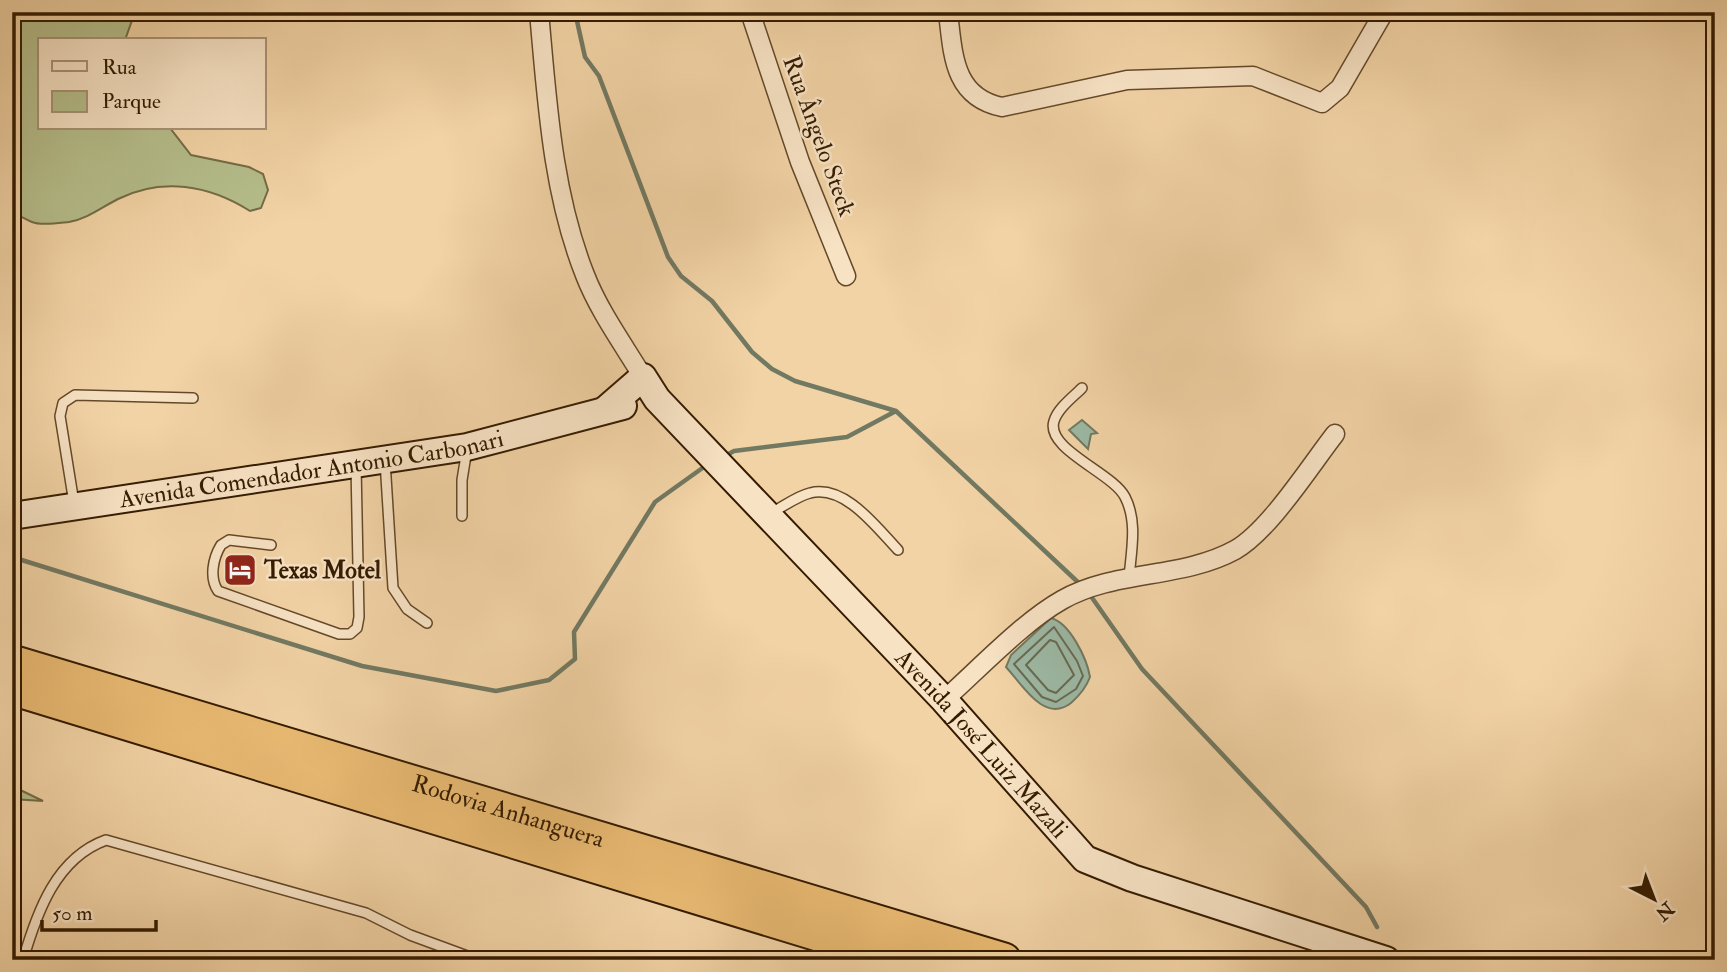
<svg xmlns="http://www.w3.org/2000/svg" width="1727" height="972" font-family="'IM FELL Double Pica',serif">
  <rect width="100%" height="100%" fill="#f2d3a5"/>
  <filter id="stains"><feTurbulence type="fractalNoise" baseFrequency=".00286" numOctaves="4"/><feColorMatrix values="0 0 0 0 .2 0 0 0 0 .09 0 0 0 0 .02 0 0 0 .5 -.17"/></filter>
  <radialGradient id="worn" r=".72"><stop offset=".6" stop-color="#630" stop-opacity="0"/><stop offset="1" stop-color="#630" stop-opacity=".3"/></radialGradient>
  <path fill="#b5be8b" stroke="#746c46" stroke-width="2" d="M12 12H135L125 40H40V128H170L191 155 249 167 263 174 268 190 261 208 250 211C209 185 162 177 118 199 102 207 87 219 69 222 59 223 41 226 32 222 25 219 20 215 12 214Z
    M12 786 43 801 12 799Z"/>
  <path fill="#9cb8a4" stroke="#727962" stroke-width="2" d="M1082 420 1097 433 1091 434 1088 449 1069 430Z
    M1051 618C1070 623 1087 659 1090 677 1086 688 1080 695 1071 703 1044 724 1022 684 1006 667L1011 655Z"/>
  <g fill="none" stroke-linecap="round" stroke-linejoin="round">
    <path stroke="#686a52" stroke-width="2" d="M1054 627 1077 661 1083 676 1076 689 1056 702 1042 697 1014 664Z
      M1050 640 1056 642 1074 675 1056 693 1048 690 1026 665Z"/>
    <path stroke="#727962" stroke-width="4.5" d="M575 12 585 57 599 76 668 257 681 276 712 301 752 352 772 369 795 381 896 411 1082 586
      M725 456 734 451 847 437 896 411
      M12 557 362 666 496 691 549 680 575 659 574 632 655 502 708 464
      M1088 592 1142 669 1366 907 1377 927"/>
    <defs>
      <path id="service" d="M1082 388C1073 397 1058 408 1054 421 1045 449 1113 473 1125 497 1138 522 1131 552 1129 578
        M385 461 393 588 407 609 427 623
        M74 503 60 416 63 403 75 395 193 398
        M771 513C783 507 797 496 810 493 845 484 877 528 898 550
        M462 516V480L467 449
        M271 545 229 540 221 545C213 558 209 578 218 591L339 634H350L357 628 359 617 356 465
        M23 960C37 912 56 858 106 840L366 913 410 935 478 960"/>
      <path id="minor" d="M539 12C547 100 552 192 585 275 599 311 623 344 643 377
        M750 12 800 162 846 276
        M948 12C953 54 953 97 1002 107L1127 80 1253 76 1322 103 1340 88 1384 12
        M944 700C979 669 1023 622 1062 600 1114 570 1182 579 1235 550 1269 531 1310 466 1335 434"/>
      <g id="secondary">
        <path id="s1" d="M605 410 643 377 657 399 944 700 1085 859 1132 878 1386 960"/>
        <path id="s2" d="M12 516 467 447 623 406"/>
      </g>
      <g id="motorway">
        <path id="s3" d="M12 662 1004 960"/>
        <path d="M12 688 903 960"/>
      </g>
    </defs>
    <use href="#service" stroke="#644929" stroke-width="12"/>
    <use href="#minor" stroke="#644929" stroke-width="21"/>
    <use href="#secondary" stroke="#341b00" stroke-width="30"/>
    <use href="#motorway" stroke="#341b00" stroke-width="37"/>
    <use href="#service" stroke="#f7e2c4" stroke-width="9"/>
    <use href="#minor" stroke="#f7e2c4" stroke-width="18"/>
    <use href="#secondary" stroke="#f7e2c4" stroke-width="26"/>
    <use href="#motorway" stroke="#e9ba72" stroke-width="33"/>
  </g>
  <defs>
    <symbol id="hotel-square" viewBox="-11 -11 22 22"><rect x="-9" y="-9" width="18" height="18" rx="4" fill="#8f2418" stroke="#f7e2c4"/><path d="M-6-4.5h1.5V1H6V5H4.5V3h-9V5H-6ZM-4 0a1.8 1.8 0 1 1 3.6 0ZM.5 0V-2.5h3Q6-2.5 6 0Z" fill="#fff"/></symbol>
  </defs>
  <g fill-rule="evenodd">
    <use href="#hotel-square" x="221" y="551" width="38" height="38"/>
  </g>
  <g text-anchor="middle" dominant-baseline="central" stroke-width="5" stroke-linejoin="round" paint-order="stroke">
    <g font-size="24" fill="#341b00" stroke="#f7e2c4">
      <text transform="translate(819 136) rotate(70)">Rua Ângelo Steck</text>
      <text stroke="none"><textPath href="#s2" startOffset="303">Avenida Comendador Antonio Carbonari</textPath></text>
      <text stroke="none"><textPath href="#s1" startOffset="550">Avenida José Luiz Mazali</textPath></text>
      <text stroke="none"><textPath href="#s3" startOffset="518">Rodovia Anhanguera</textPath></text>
    </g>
    <g font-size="24" font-weight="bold" fill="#341b00" stroke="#f7e2c4" text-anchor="start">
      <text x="264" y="570">Texas Motel</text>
    </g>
  </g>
  <rect width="1727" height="972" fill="none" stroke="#f2d3a5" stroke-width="42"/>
  <rect x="14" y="14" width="1699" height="944" fill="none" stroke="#341b00" stroke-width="3.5"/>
  <rect x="21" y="21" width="1685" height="930" fill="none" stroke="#341b00" stroke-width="2"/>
  <rect x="38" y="38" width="228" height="91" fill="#f7e2c4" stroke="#a99276" stroke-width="2"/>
  <rect x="52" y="61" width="35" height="10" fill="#f7e2c4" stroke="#a99276" stroke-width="2"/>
  <text x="102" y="74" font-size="21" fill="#341b00">Rua</text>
  <rect x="52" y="91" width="35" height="21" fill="#b5be8b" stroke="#a99276" stroke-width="2"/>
  <text x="102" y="108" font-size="21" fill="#341b00">Parque</text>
  <g transform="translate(1654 899) rotate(138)" stroke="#f7e2c4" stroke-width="5" paint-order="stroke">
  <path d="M0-5L12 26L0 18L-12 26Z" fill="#341b00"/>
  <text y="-10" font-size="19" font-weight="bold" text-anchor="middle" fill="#341b00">N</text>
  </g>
  <path d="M42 920v10h114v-10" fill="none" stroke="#341b00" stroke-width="3.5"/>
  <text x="52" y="920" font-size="21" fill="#341b00" stroke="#f7e2c4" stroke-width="5" paint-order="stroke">50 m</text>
  <rect width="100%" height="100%" filter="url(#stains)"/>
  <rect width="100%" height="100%" fill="url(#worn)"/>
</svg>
